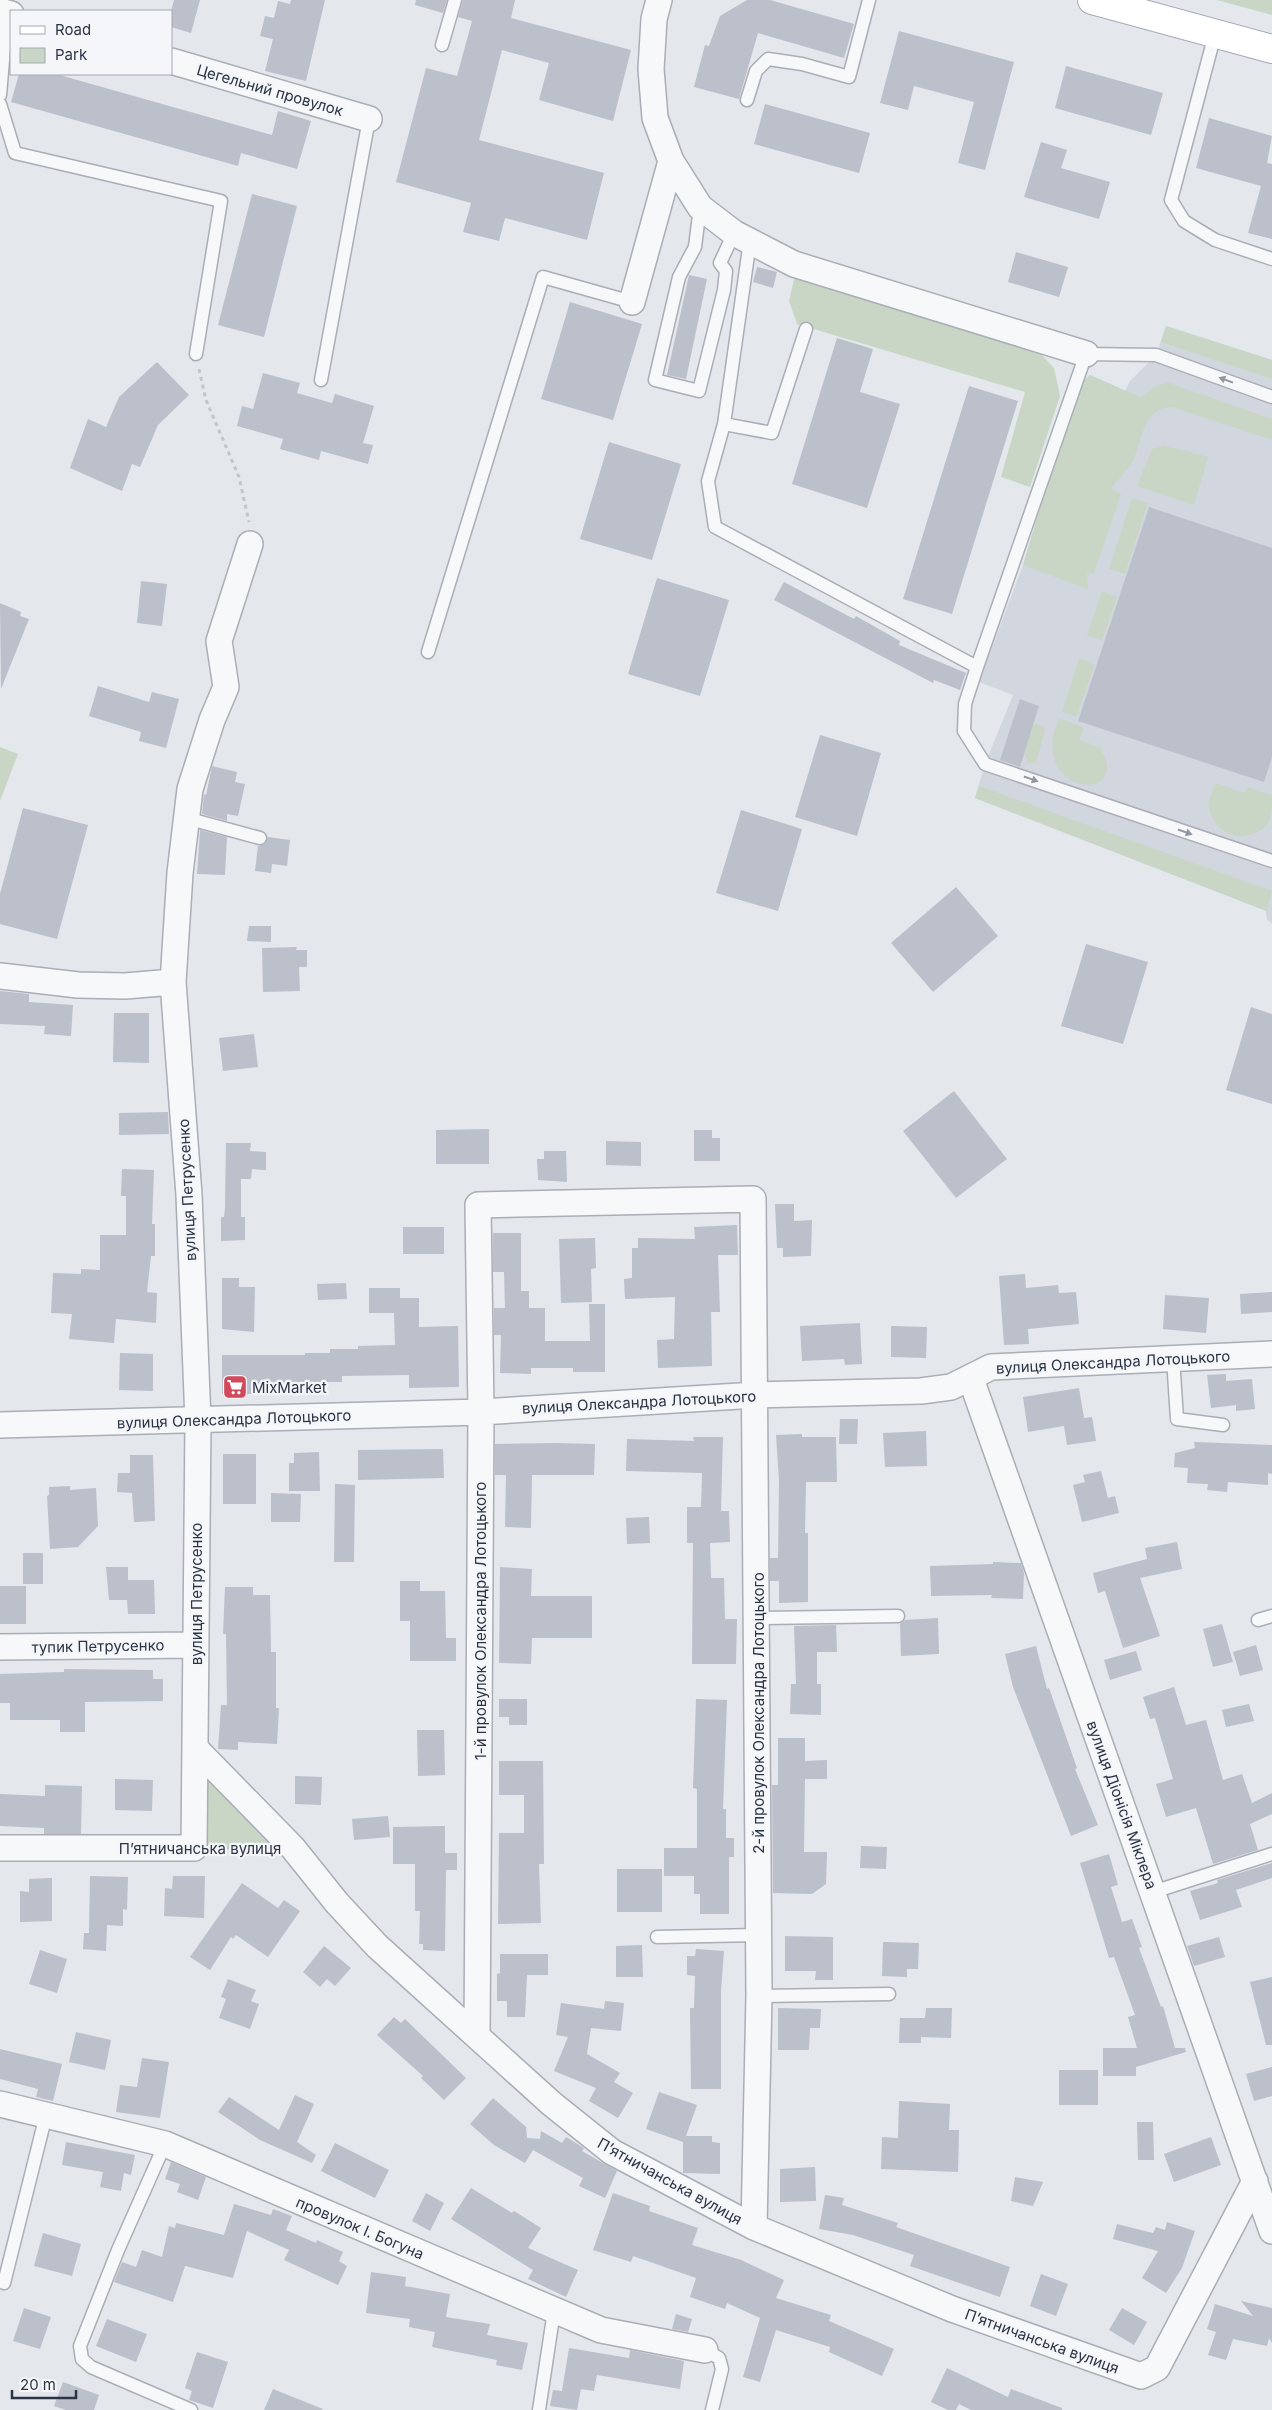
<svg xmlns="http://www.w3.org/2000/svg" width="1272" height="2410" font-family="Inter,sans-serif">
  <rect width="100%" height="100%" fill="#e4e7ec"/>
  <path fill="#d2d6de" d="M1166 326 1272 360V923L1267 920 1266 911 975 798 985 764 1013 695 979 682 1023 565 1076 388 1090 375 1125 391 1130 381 1156 355Z"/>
  <path fill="#c9d6c5" d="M1217 0H1272V15Z
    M795 276 1041 354 1054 368 1060 396 1030 487 1001 477 1025 392 797 324 789 301Z
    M1166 326 1272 360V379L1161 342Z
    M1090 375 1140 397 1147 394 1150 389 1166 382 1272 419V440L1172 407C1141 409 1144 439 1133 460 1127 470 1118 480 1111 489L1121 494 1094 573 1087 574 1088 589 1023 565 1076 388Z
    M1164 445 1208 457 1194 505 1137 486 1152 449Z
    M1132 498 1148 503 1125 574 1109 569Z
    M1102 591 1117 598 1102 640 1087 635Z
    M1079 658 1095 665 1076 717 1062 712Z
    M1059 718 1084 728 1079 740 1100 747C1103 754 1108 761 1107 769 1105 802 1030 783 1059 718Z
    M1034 724 1042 725 1045 729 1036 763H1028L1024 752Z
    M0 747 18 754 0 801Z
    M1215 783 1244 793 1247 787 1272 795C1272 804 1272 814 1269 822 1266 828 1259 831 1253 834 1230 843 1212 826 1208 804Z
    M979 786 1272 891 1267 911 975 798Z
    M196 1749 293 1848H194Z"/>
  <path fill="#bbc0ca" d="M174 0H200L191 33 171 27V11Z
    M291 0H325L306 81 265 71 273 39 260 36 265 16 274 18 278 1 290 4Z
    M416 0H447L443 13 415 5Z
    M463 0H515L511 18 631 50 613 121 539 100 549 63 502 50 479 140 604 173 587 240 505 218 499 241 463 232 471 203 396 182 426 68 457 76 472 21 458 17Z
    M747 0H770L854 24 844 58 758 33 739 99 694 87 705 45 709 46 720 16Z
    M899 31 1014 62 985 170 958 163 974 102 914 86 908 110 880 103Z
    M1066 66 1163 93 1151 135 1055 108Z
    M19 74H56L272 135 278 111 311 121 297 169 241 153 238 166 11 102Z
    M765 104 870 133 859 173 754 144Z
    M1209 118 1272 136 1267 163 1272 164V239L1248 233 1261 186 1196 168Z
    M1041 142 1067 150 1061 168 1110 182 1099 219 1024 197Z
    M252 194 297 206 264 337 218 325Z
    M1016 252 1068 267 1059 297 1008 282Z
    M757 267 777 272 773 288 753 282Z
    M689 275 707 279 686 379 667 375Z
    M570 302 642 324 613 420 541 399Z
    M837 338 873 349 860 392 900 404 867 508 792 484Z
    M157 362 189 395 158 425 140 467 132 464 122 491 70 468 88 419 106 427 119 397Z
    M263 373 300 383 297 393 332 403 335 394 374 406 363 443 373 445 368 464 321 451 319 460 280 449 283 439 237 426 242 406 253 409Z
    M969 386 1018 401 952 614 903 599Z
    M609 442 681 464 652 560 580 539Z
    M1149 507 1272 548V757L1264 782 1078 721Z
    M657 578 729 600 700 696 628 674Z
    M141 581 167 584 162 626 137 623Z
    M784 582 854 619 856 616 900 641 899 645 966 673 960 690 934 680 933 683 774 600Z
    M0 603 21 612 20 616 29 619 1 689Z
    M98 686 149 702 152 692 179 699 166 748 139 741 141 732 89 716Z
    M1020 699 1039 706 1020 767 1000 760Z
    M820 735 881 753 857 836 795 817Z
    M212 766 237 772 235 782 245 784 238 816 227 814V821L202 814 204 794 206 795Z
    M23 808 88 825 57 939 0 924V894Z
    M741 810 802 829 778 911 716 893Z
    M200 830 227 837 225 875 197 874Z
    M268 837 290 840 287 866 272 864 271 873 255 871 258 846 265 844Z
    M956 887 998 936 933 992 891 943Z
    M249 926H271V942L247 941Z
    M1086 944 1148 962 1123 1044 1061 1026Z
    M297 947 296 950H307V967H299L300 991 263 992 262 948Z
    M0 991 29 994V1002L73 1005 71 1036 44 1034 45 1026 0 1024Z
    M1251 1007 1272 1014V1104L1226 1090Z
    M114 1013H149V1063L113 1062Z
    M254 1034 258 1067 223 1071 219 1038Z
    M954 1091 1007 1159 956 1198 903 1131Z
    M168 1112 169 1134 119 1135V1113Z
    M489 1129V1164H436V1130Z
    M694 1130H712V1138H720V1161H694Z
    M606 1141 641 1142V1166L606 1165Z
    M226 1143H251L250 1151 266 1152V1170L252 1169 251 1179H241V1217H245V1240L221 1241V1217H224L225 1208Z
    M544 1151H566L567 1182 538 1180 537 1159H544Z
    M122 1169 154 1170 152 1224H155V1256H151L147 1292 157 1293 156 1323 116 1319 114 1343 69 1339 72 1314 51 1313 53 1273 81 1274V1269L100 1270V1235H126V1196H121Z
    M775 1204H794V1221L812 1220 811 1256 783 1257V1248H777Z
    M737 1225 738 1255H718L720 1312H711L712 1366 658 1368 657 1340 674 1339 675 1297 625 1299 624 1279 632 1278V1248H638V1238L695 1239 694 1227Z
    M403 1227H444V1254H403Z
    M493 1233H521V1291H529V1308H545V1341H590L589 1304H605V1372H573V1368H531V1374L500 1373 501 1335H494V1308H505L504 1272H493Z
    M595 1238 596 1268 591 1269 592 1302 561 1303 559 1239Z
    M1025 1274 1026 1288 1058 1285 1059 1293 1076 1292 1079 1324 1028 1329 1029 1344 1004 1345 999 1276Z
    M222 1278H239V1287H255L254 1332 222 1329Z
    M346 1283 347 1299 318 1300 317 1284Z
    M369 1288H400V1298H419V1327L458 1326 459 1387 409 1388V1375L342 1376V1382H280V1394H222V1355H305V1353H330V1349H358V1346L395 1345 394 1313H369Z
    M1272 1292V1312L1241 1314 1240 1294Z
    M1165 1295 1209 1298 1206 1333 1163 1329Z
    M860 1323 862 1364 845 1365 844 1359 802 1361 800 1326Z
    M891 1326 927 1327 926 1358 891 1357Z
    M120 1353 153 1354V1391L119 1390Z
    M1226 1374V1381L1252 1379 1255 1409 1236 1411V1405L1211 1408 1207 1375Z
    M1079 1388 1084 1418 1092 1417 1096 1441 1067 1445 1064 1426 1028 1432 1023 1397Z
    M840 1419H858L857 1444H839Z
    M926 1431 927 1466 885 1467 883 1433Z
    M802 1434V1437H836L837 1482H806L805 1533H808V1602L779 1603V1581H770V1558H778L779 1481 776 1435Z
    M693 1437H723L721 1511H729L730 1542 710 1543 711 1578H724L725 1619H737L736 1664H692L693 1543H687V1507H701L702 1473 626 1471 627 1439 694 1441Z
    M1194 1442 1272 1445V1474L1268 1473V1485L1228 1482 1227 1492 1207 1490 1208 1484 1187 1483 1188 1468 1174 1467 1175 1453 1195 1448Z
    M556 1443 595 1444 594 1475H532L531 1528 505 1527 506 1475H495V1444Z
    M443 1449 444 1478 358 1480V1450Z
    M319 1452 320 1491H289V1463H294V1453Z
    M223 1454H256V1504H223Z
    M130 1455H153L155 1521 134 1522 132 1493 117 1492 118 1473H130Z
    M1101 1471 1108 1498 1115 1496 1119 1513 1082 1522 1073 1485 1085 1482 1083 1475Z
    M335 1484 355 1485 354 1562H334Z
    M70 1486V1490L96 1488 98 1526 78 1547 50 1549 47 1496 49 1495V1487Z
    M271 1493 301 1494 300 1522H271Z
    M649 1517 650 1543 627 1544 626 1518Z
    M1177 1542 1182 1569 1140 1578 1160 1636 1123 1648 1105 1591 1098 1593 1093 1573 1147 1559 1145 1548Z
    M23 1553H43V1584H23Z
    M993 1562 1021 1563 1024 1573 1023 1599 991 1598 992 1595 931 1596 930 1566 993 1564Z
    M106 1567H128V1580H154L155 1614H128L127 1600H109Z
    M500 1567 532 1569 531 1596H592V1638H532L531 1664 499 1663Z
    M400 1581H420V1591H445L446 1638H456V1661H410V1621H400Z
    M0 1586H26V1624H0Z
    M225 1587H253V1595H270L271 1652H276V1708H279L277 1744 238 1742V1750L218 1749 221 1705H227L226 1634H223Z
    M938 1618 939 1654 901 1656 900 1624 905 1620Z
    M1222 1624 1233 1662 1213 1667 1203 1629Z
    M836 1625 837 1652H817V1684H821V1715L790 1714 791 1684H796L794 1626Z
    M1256 1645 1263 1670 1240 1676 1233 1652Z
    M1036 1646 1047 1689 1049 1688 1077 1768 1075 1769 1098 1825 1071 1836 1013 1687 1005 1654Z
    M1136 1651 1142 1670 1110 1680 1104 1660Z
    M64 1669 153 1670V1679H163V1701L85 1702V1732H60V1720H10V1703H0V1674L64 1672Z
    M1174 1687 1186 1725 1206 1720 1223 1780 1242 1774 1252 1803 1272 1793V1814L1250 1824 1258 1850 1213 1864 1196 1808 1166 1817 1156 1784 1173 1779 1155 1718 1150 1719 1143 1697Z
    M499 1699H527V1725H509V1717H499Z
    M696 1699 727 1700 723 1809H726V1838H734V1857H729V1914H700V1894H694V1876H664V1848H697V1789L693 1788Z
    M1249 1704 1254 1721 1226 1727 1222 1710Z
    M417 1730H444L445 1775 418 1776Z
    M778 1738H805V1761L827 1760V1779H805L804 1852H827L826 1884 812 1894 773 1893 772 1785H778Z
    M499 1761H543L544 1864H539L541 1923 498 1924 499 1833H524V1795H499Z
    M295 1776 322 1777 321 1805 295 1804Z
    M115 1779 153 1780 152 1811 115 1810Z
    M45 1785 82 1786 81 1834H44V1828L0 1826V1794L45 1796Z
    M388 1816 390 1837 354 1840 352 1819Z
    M445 1826V1853H457V1870H446L445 1951 423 1950V1944H419L420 1911H415V1864H393V1827Z
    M861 1846 887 1847 886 1869 860 1868Z
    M1109 1854 1118 1885 1111 1887 1122 1922 1132 1919 1142 1947 1139 1948 1161 2007 1163 2006 1175 2048H1185L1186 2052 1136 2067V2076H1103V2048H1137L1128 2017 1135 2015 1114 1957 1109 1958 1080 1863Z
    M1272 1863V1878L1236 1890 1242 1907 1200 1920 1190 1891 1218 1883 1217 1880Z
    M617 1869H662V1912H617Z
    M90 1876 128 1877 127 1910 123 1909V1926L107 1925 106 1951 83 1949 84 1933H89Z
    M173 1876H205L204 1918 164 1916 165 1888 172 1889Z
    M52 1878V1921L20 1922V1891L29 1892V1879Z
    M242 1883 278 1908 284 1900 300 1911 268 1957 236 1935 233 1939 231 1937 210 1970 190 1957Z
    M785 1936 833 1937V1980H815L816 1971H785Z
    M1219 1937 1225 1957 1194 1966 1187 1946Z
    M883 1942 919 1943 918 1969H907V1977L882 1976Z
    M642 1945 643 1977H616V1946Z
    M324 1946 351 1968 335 1986 327 1979 320 1987 303 1972Z
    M696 1949 724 1951 721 1991V2089H691L690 2008H694L695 1976 687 1975V1956H695Z
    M40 1950 67 1959 57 1993 29 1984Z
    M500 1954H548V1975H527L525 2017H507V2001H497V1974L500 1973Z
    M1272 1977V2045H1266L1250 1982Z
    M228 1979 256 1990 251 2001 259 2004 250 2029 219 2018 226 1999 221 1997Z
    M605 2001 624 2003 621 2031 591 2028 587 2054 620 2073 614 2082 633 2093 618 2118 589 2101 596 2088 554 2071 568 2037 556 2035 561 2003 604 2009Z
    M778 2008 821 2009 820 2028H810L809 2050H778Z
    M926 2008H952L951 2038 921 2037V2043H899L900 2018H925Z
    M394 2017 401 2023 405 2019 466 2078 444 2100 421 2078 423 2076 377 2035Z
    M76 2032 111 2040 105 2070 69 2062Z
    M0 2049 62 2064 53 2101 36 2097 38 2089 0 2079Z
    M142 2058 169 2062 160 2118 116 2112 120 2085 137 2087Z
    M1272 2067V2096L1254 2101 1246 2074Z
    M1059 2070H1098V2105H1059Z
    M659 2092 697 2105 686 2136H712V2142L720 2143V2174L683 2173V2142L646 2129Z
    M295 2095 314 2104 297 2142 316 2155 312 2163 260 2140 218 2112 229 2097 279 2130Z
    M493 2098 526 2127 527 2138 540 2139 541 2131 562 2143 566 2137 584 2148 582 2151 617 2171 605 2198 579 2186 583 2178 533 2150 525 2163 494 2145 470 2124Z
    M899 2101 950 2104 949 2130H959L958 2172 881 2169 882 2137 898 2138Z
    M1137 2122H1153L1154 2160H1138Z
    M1211 2137 1221 2165 1174 2182 1164 2154Z
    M66 2142 135 2155 131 2175 124 2173 121 2191 100 2187 103 2172 62 2165Z
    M335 2143 389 2170 375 2198 321 2171Z
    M171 2162 206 2177 198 2200 177 2192 180 2184 165 2179Z
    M815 2167 816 2201 780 2202V2169Z
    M1015 2177 1043 2182 1033 2206 1011 2201Z
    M471 2188 512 2213 514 2211 541 2228 528 2248 578 2270 566 2297 528 2279 533 2270 451 2219Z
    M426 2193 444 2203 430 2231 412 2221Z
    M613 2193 650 2206 649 2211 698 2228 692 2245 741 2260 784 2280 776 2298 831 2315 829 2321 894 2349 882 2376 829 2352 830 2347 776 2330 760 2382 743 2377 760 2318 727 2303 725 2309 690 2297 696 2278 633 2256 631 2262 593 2250Z
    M825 2195 844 2198 842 2205 898 2223 896 2227 1010 2267 1000 2297 910 2266 914 2255 853 2235 819 2229Z
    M234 2204 271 2215 273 2209 292 2216 286 2230 316 2243 317 2240 343 2252 339 2261 347 2266 338 2285 284 2260 289 2250 247 2231 233 2278 185 2266 173 2302 114 2282 122 2262 136 2267 142 2250 162 2257 169 2226 175 2228 176 2223 224 2235Z
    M1167 2222 1195 2231 1182 2268 1166 2293 1142 2278 1158 2251 1113 2239 1117 2224 1153 2233 1156 2227 1165 2230Z
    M43 2233 81 2244 72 2276 34 2266Z
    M371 2272 406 2277 405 2286 450 2294 446 2317 490 2324 487 2335 528 2343 522 2370 496 2365 497 2360 432 2347 435 2332 409 2327 410 2319 366 2313Z
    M1041 2274 1068 2284 1056 2316 1030 2306Z
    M1241 2301 1272 2308V2343L1269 2338 1267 2346 1233 2339 1226 2360 1208 2355 1216 2332 1207 2329 1215 2304 1253 2316Z
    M24 2308 51 2317 40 2349 13 2341Z
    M1122 2308 1147 2322 1134 2345 1109 2330Z
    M676 2314 692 2319 688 2332 672 2329Z
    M107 2319 147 2334 136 2362 96 2346Z
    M569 2348 629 2358 630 2350 684 2361 680 2389 597 2375 594 2391 581 2389 577 2410 550 2406 553 2390 562 2391Z
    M197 2352 228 2362 213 2408 189 2400 192 2391 185 2388Z
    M947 2368 1008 2397 1011 2389 1062 2408V2410H971L959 2404 956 2410H948L931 2402Z
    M63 2382 99 2395 94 2410H66L54 2406Z
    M273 2389 323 2409 322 2410H264Z"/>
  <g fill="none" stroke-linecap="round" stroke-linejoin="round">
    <defs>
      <path id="service" d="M1215 34 1171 200 1184 221 1215 240 1272 259
        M442 45 455 0
        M0 95 7 13
        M747 100 756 71 768 59 802 64 849 77 869 0
        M0 104 15 153 221 201 196 354
        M700 207 695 247 679 277 655 380 699 391 724 290 726 271 720 263 734 233
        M750 241 724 424 708 481 715 527 977 667
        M321 380 369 119
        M1272 397 1156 355 1086 354 977 667 965 704 964 731 985 764 1272 861
        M724 424 772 433 806 329
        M428 652 543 277 632 302
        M186 818 260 838
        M1173 1358 1177 1419 1223 1425
        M758 1618 898 1616
        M1258 1620 1272 1616
        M1153 1892 1272 1854
        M657 1937 758 1935
        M759 1996 889 1994
        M165 2144 118 2250 80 2346 82 2359 91 2367 191 2410
        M4 2283 46 2115
        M705 2350 719 2358 722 2369 712 2410
        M539 2410 554 2311"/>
      <path id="minor" d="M659 0 654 19 651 69 655 118 671 161 700 207 734 233 794 264 1086 354
        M0 11 11 14
        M171 61 369 119
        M632 302 671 161
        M0 976 78 985 125 986 173 982
        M971 1379 1272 2231
        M0 1425 481 1412 756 1395 921 1391 951 1387 991 1367 1272 1354
        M0 1647 196 1645
        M196 1749 293 1848 337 1903 377 1946 552 2104 612 2152 754 2227 952 2309 1141 2376 1157 2368 1255 2181
        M0 1848H194L198 1421 189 1195 173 982 180 873 190 789 212 720 226 687 219 641 250 544
        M477 2036 481 1412 478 1205 753 1199 759 1996 754 2227
        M0 2104 165 2144 601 2330 705 2350"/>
      <path id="primary" d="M1092 0 1272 49"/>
    </defs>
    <use href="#service" stroke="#a9aeb7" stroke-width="15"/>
    <use href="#minor" stroke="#a9aeb7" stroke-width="28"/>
    <use href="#primary" stroke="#a3abb8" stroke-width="30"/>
    <path stroke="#c2c5cb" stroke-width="3" stroke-dasharray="4 4" stroke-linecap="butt" d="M199 369 206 400 239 477 249 522
      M217 1848H260"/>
    <use href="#service" stroke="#f7f8fa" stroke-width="12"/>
    <use href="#minor" stroke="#f7f8fa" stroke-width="25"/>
    <use href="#primary" stroke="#fff" stroke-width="28"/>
  </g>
  <defs><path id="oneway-solid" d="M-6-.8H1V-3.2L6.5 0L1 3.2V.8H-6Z" transform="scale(1.25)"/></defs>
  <g fill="#9196a0">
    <use href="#oneway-solid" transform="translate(1226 380) rotate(-160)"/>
    <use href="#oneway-solid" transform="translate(1031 779) rotate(19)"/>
    <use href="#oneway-solid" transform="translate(1185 832) rotate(19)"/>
  </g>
  <defs>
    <symbol id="supermarket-square" viewBox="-11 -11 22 22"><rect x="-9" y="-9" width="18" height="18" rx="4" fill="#d1495b" stroke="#f4f6f9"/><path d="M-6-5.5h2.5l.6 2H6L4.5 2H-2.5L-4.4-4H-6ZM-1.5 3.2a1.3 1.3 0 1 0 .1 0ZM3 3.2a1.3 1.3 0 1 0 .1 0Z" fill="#fff"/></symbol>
  </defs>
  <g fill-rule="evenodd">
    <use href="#supermarket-square" x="221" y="1373" width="28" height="28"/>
  </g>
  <g text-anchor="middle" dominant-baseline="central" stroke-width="4.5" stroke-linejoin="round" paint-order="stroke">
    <g font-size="15" fill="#2b3445" stroke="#f4f6f9">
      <text transform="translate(270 90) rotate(16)">Цегельний провулок</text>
      <text transform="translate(187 1190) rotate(-93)">вулиця Петрусенко</text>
      <text transform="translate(1113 1362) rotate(-3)">вулиця Олександра Лотоцького</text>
      <text transform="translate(639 1402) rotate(-3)">вулиця Олександра Лотоцького</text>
      <text transform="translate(234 1419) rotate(-2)">вулиця Олександра Лотоцького</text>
      <text transform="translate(196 1594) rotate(-90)">вулиця Петрусенко</text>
      <text transform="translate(480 1621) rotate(-90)">1-й провулок Олександра Лотоцького</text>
      <text transform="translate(98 1646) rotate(-1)">тупик Петрусенко</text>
      <text transform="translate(758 1713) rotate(-90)">2-й провулок Олександра Лотоцького</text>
      <text transform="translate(1122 1805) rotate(70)">вулиця Діонісія Міклера</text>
      <text x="200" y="1848">Пʼятничанська вулиця</text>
      <text transform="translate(670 2181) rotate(29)">Пʼятничанська вулиця</text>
      <text transform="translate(360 2228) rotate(23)">провулок І. Богуна</text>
      <text transform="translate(1042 2341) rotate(20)">Пʼятничанська вулиця</text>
    </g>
    <g font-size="15" fill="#2b3445" stroke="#f4f6f9" text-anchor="start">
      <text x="252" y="1387">MixMarket</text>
    </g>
  </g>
  <rect x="10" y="10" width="162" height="65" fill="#f4f6f9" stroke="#a4a8b1"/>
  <rect x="20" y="26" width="25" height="8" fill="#ffffff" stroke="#a4a8b1"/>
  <text x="55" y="35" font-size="15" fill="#2b3445">Road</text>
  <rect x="20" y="48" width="25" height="15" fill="#c9d6c5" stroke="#a4a8b1"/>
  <text x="55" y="60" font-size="15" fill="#2b3445">Park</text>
  <path d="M12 2390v8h64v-8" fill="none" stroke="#2b3445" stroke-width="2.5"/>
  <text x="20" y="2390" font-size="15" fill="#2b3445" stroke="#f4f6f9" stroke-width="4" paint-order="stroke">20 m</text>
</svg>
